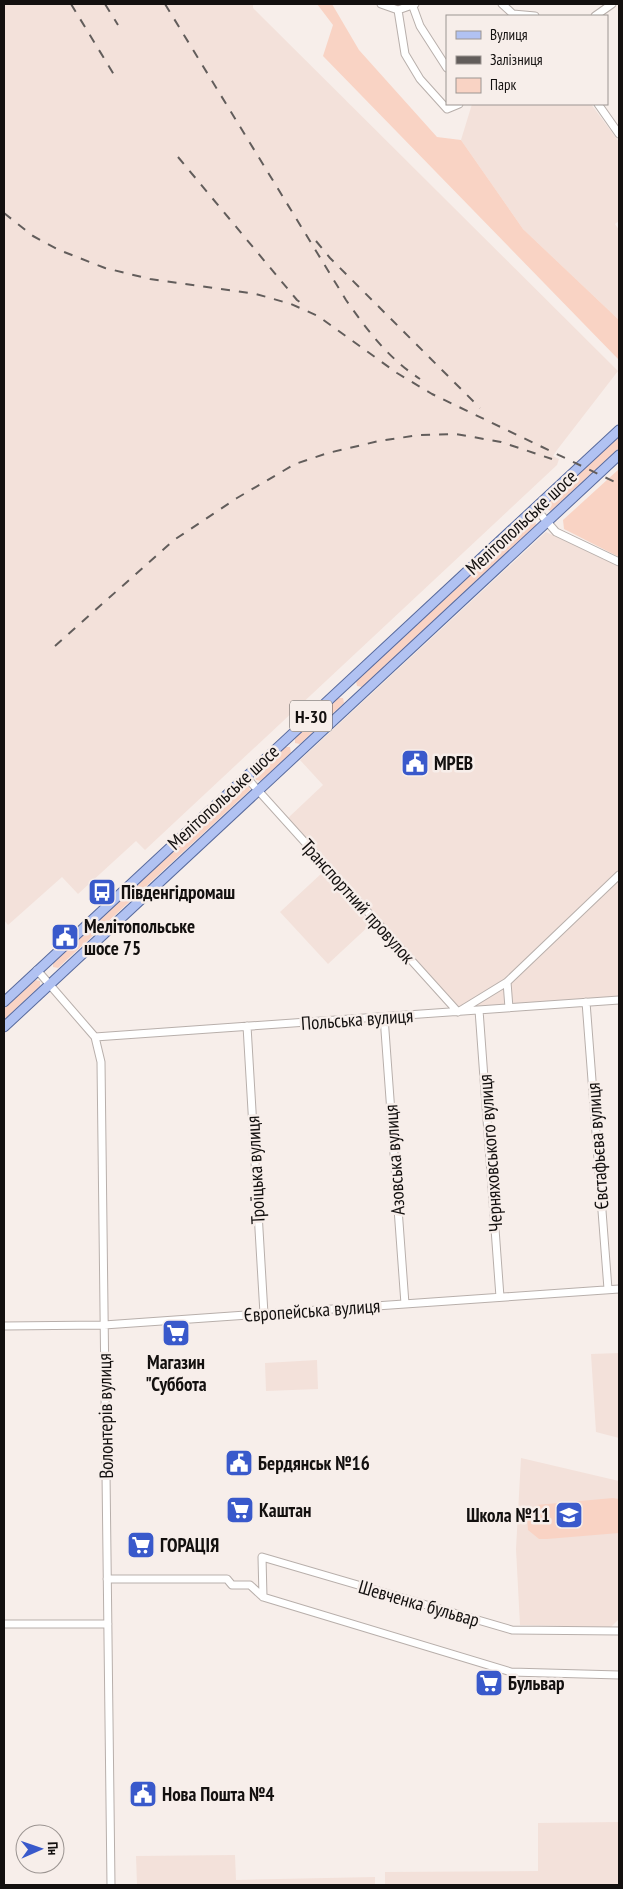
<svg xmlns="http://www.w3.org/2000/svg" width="623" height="1889" font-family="'PT Sans Narrow',sans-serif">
  <rect width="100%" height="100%" fill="#f7eeea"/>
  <path fill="#f3e1da" d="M4 4H253V8L618 371 557 450 553 456 559 459 557 465 145 850 136 841 78 894 62 877 8 925 4 920Z
    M472 104H591L619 142V221L615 224 619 230V320L523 229 461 140Z
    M546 532 619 566V996L459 1008 288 818 323 785 300 760Z
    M323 872 371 924 328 964 280 912Z
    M619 1353V1438L596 1432 591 1354Z
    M317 1360 318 1389 266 1391 265 1363Z
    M521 1458 619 1481V1619L611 1627 520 1625 516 1549Z
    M619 1822V1885H385V1872L538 1871V1823Z
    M235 1855 236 1880 375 1877V1885H137L136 1856Z"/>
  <path fill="#f9d3c4" d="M317 4H332L359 50 437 137 461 140 523 229 619 320V360L323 56 333 25Z
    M619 436V448L551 511 546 509V504Z
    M619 469V557L564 529 563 520Z
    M531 520H535L536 525 362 687 357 686 356 681Z
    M338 698H343L344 703 300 744 295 743V738Z
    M285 747H290L291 753 261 781 256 780 255 775Z
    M248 784 250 790 58 968 53 967V962L245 785Z
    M35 980 40 981V986L4 1020V1009Z
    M613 1498 619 1499V1533L547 1539H539L528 1530 527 1515 536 1505Z"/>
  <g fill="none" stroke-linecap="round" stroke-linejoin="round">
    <defs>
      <path id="minor" d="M381 4 398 10 415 4
        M412 4 420 26 447 68
        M502 4 513 14 535 16
        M398 10 405 54 420 79 447 109 459 104
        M595 16 612 4
        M598 104 619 134
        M536 509 556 532 619 562
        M246 777 458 1012 507 982
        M37 970 95 1037 101 1062 111 1885
        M586 1002 608 1289
        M509 1008 507 982 619 875
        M479 1010 500 1297
        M384 1017 405 1304
        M247 1026 264 1314
        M95 1037 619 1000
        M4 1326 104 1325 619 1289
        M107 1579H227L232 1585H250L263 1597 511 1672 619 1675
        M263 1597 262 1557 512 1630 619 1631
        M4 1624H108"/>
      <path id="major" d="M4 1002 619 430
        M4 1027 619 455"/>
    </defs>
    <use href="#minor" stroke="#b8afab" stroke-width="9"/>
    <use href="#major" stroke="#586a9d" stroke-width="11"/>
    <use href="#minor" stroke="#fff" stroke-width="7"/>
    <use href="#major" stroke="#b1c2f2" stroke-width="9"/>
    <path stroke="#625d5b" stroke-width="2" stroke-dasharray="9 9" stroke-linecap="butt" d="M71 4 116 78
      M105 4 118 25
      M165 4 346 300C367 330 388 358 420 379
      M178 157 297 300 304 305
      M4 213 33 236 59 250 105 268 150 279 256 294 291 304 318 316 397 373 432 394 619 484
      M316 241 330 258 480 408
      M55 646 174 540 237 498 295 464 328 453 379 441 419 435 456 434 501 442 552 459"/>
  </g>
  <defs>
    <symbol id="civic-square" viewBox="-11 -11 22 22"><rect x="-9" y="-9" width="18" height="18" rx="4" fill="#3959cb" stroke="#f7eeea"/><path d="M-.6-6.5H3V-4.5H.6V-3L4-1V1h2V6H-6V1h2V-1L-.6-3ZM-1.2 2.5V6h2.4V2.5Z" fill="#fff"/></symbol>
    <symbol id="bus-square" viewBox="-11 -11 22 22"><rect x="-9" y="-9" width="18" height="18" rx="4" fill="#3959cb" stroke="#f7eeea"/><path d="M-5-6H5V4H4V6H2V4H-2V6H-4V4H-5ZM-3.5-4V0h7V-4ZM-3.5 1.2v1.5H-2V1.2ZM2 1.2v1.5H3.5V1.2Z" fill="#fff"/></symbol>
    <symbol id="supermarket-square" viewBox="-11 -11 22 22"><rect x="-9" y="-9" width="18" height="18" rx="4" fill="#3959cb" stroke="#f7eeea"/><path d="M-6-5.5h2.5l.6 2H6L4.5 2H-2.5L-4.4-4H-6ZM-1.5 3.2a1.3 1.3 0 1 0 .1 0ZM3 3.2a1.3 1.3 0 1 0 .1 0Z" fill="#fff"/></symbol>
    <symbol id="school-square" viewBox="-11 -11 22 22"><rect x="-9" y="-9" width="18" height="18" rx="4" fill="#3959cb" stroke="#f7eeea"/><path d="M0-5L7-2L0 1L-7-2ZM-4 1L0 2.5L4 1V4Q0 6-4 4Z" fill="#fff"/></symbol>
  </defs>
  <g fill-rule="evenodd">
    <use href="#civic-square" x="399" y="747" width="32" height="32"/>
    <use href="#bus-square" x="86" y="876" width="32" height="32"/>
    <use href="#civic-square" x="49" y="921" width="32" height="32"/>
    <use href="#supermarket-square" x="160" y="1317" width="32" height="32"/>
    <use href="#civic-square" x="223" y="1447" width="32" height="32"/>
    <use href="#supermarket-square" x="224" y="1494" width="32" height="32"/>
    <use href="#school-square" x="553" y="1499" width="32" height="32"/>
    <use href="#supermarket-square" x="125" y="1529" width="32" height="32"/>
    <use href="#supermarket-square" x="473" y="1667" width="32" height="32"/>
    <use href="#civic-square" x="127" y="1778" width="32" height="32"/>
  </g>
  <g text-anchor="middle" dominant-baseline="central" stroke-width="5" stroke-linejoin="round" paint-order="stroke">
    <rect fill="#f7eeea" stroke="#575351" stroke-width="1" x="290" y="700.5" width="42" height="31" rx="4"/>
    <g font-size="18" font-weight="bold" fill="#13100f">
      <text x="311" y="716">Н-30</text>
    </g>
    <g font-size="19" fill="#13100f" stroke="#f7eeea">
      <text transform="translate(521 522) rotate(-43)">Мелітопольське шосе</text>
      <text transform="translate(223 797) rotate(-43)">Мелітопольське шосе</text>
      <text transform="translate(358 901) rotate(48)">Транспортний провулок</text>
      <text transform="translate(357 1019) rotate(-4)">Польська вулиця</text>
      <text transform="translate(597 1146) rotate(-94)">Євстафьєва вулиця</text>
      <text transform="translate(490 1153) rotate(-94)">Черняховського вулиця</text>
      <text transform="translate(394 1160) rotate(-94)">Азовська вулиця</text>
      <text transform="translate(255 1170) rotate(-93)">Троїцька вулиця</text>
      <text transform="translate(312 1310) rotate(-4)">Європейська вулиця</text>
      <text transform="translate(105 1416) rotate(-91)">Волонтерів вулиця</text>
      <text transform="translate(419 1603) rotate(16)">Шевченка бульвар</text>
    </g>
    <g font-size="19" font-weight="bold" fill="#13100f" stroke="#f7eeea" text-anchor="start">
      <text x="434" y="763">МРЕВ</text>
      <text x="121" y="892">Південгідромаш</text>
      <text x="84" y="926">Мелітопольське<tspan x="84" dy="22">шосе 75</tspan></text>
      <text x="176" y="1362" text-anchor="middle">Магазин<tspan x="176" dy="22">"Суббота</tspan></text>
      <text x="258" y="1463">Бердянськ №16</text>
      <text x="259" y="1510">Каштан</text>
      <text x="550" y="1515" text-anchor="end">Школа №11</text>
      <text x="160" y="1545">ГОРАЦІЯ</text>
      <text x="508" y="1683">Бульвар</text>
      <text x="162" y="1794">Нова Пошта №4</text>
    </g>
  </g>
  <rect width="623" height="1889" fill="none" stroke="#13100f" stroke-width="10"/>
  <rect x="446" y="15" width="162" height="90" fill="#f7eeea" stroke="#9c9592"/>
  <rect x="456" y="31" width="25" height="8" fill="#b1c2f2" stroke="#9c9592"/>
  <text x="490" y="40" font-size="15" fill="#13100f">Вулиця</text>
  <rect x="456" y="56" width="25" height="8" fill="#625d5b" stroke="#9c9592"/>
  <text x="490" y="65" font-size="15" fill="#13100f">Залізниця</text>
  <rect x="456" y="78" width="25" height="15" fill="#f9d3c4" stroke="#9c9592"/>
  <text x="490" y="90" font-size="15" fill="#13100f">Парк</text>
  <g transform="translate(40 1849) rotate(88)"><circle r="24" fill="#f7eeea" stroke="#9c9592"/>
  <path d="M0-4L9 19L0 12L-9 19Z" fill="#3959cb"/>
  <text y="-8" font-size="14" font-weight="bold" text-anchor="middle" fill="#13100f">Пн</text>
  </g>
</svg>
